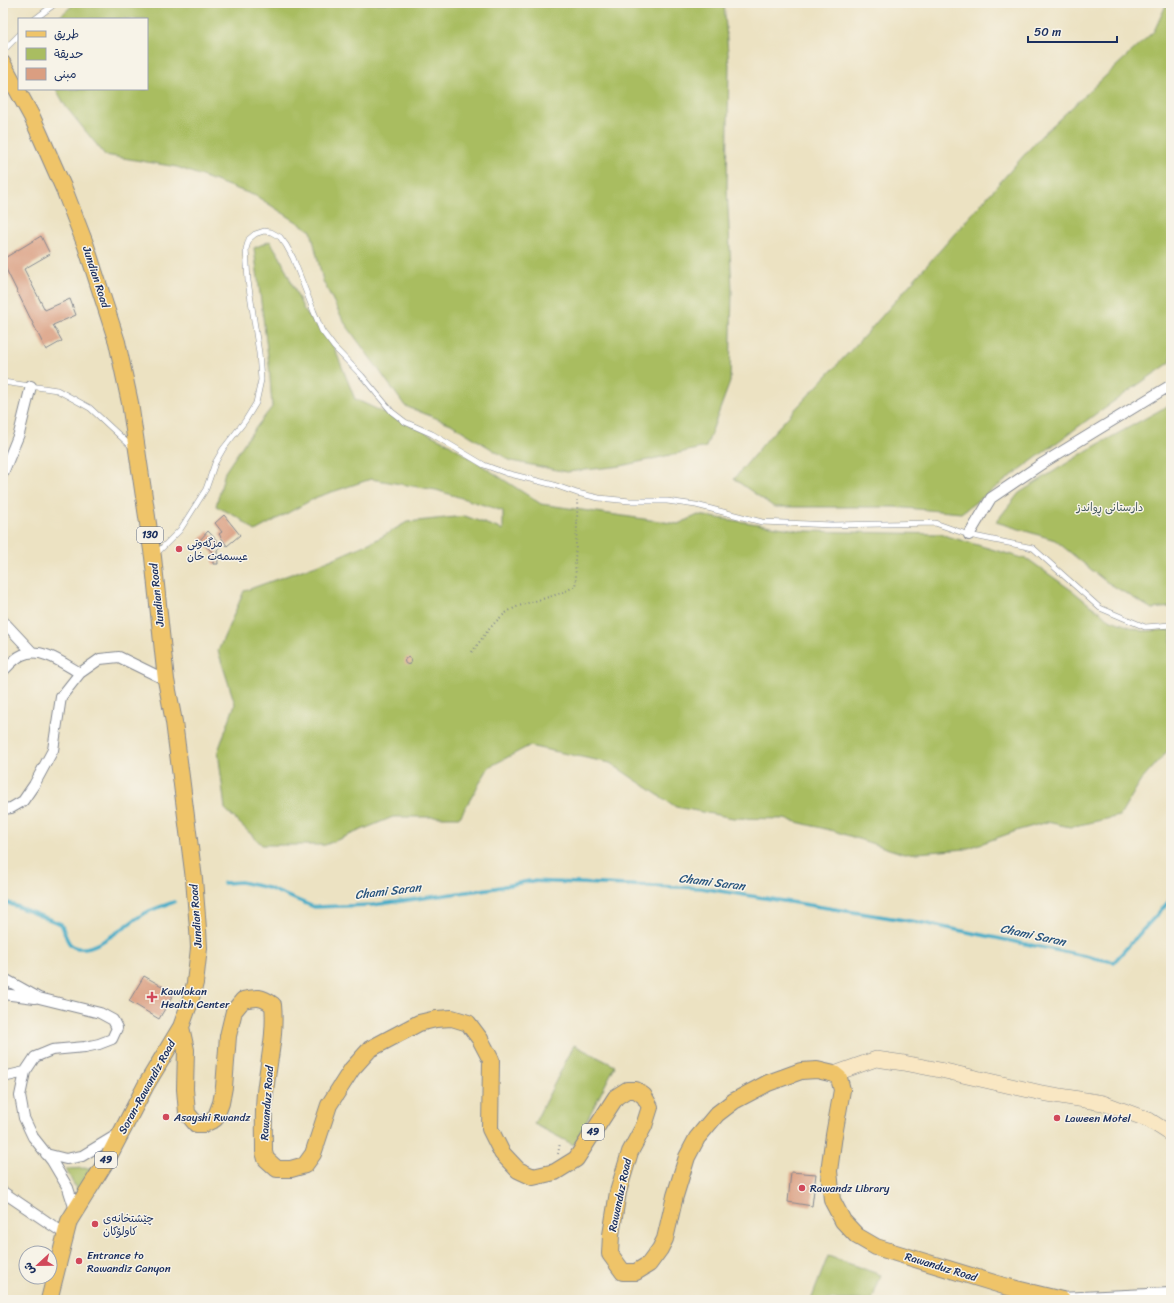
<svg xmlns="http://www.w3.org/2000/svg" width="1174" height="1303" font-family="Sriracha,'Playpen Sans Arabic',sans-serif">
  <rect width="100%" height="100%" fill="#f7f3e8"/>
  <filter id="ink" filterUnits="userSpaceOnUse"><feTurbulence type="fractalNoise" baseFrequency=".025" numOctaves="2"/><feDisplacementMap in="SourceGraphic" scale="8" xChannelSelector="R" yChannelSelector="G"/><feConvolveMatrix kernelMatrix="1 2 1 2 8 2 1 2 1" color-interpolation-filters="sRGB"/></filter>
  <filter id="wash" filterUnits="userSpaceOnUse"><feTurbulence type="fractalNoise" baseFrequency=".012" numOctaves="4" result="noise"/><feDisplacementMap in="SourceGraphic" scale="16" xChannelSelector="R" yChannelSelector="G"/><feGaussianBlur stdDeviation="0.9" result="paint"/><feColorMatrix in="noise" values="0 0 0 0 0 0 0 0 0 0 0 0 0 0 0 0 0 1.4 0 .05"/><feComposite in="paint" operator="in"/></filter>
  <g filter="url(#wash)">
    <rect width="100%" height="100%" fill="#ece2c2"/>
    <path fill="#a9bd61" stroke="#627660" d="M75 3H724L729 65 727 187 732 290 730 382 706 447 621 466 567 472 511 461 451 424 405 406 344 322 323 281 311 231 256 196 177 167 105 155 66 107 56 89H147V19H57Z
      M1167 3H1171V362L1097 413 961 513 894 507H774L734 479 770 436 867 333 1040 137 1154 31Z
      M270 241 280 257 304 310 334 347 355 399 446 442 541 504 678 524 698 515 804 531 940 534 1029 560 1074 592 1090 605 1111 620 1142 631 1171 630V747L1140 782 1120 816 1070 827 1047 822 1019 830 966 849 904 854 834 831 784 819 733 818 676 807 610 763 529 746 489 767 460 817H393L325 845H262L225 809 218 751 235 704 218 651 244 591 330 560 378 539 407 522 465 516 503 530V511L436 490 371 479 317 497 255 531 239 518 216 506 225 472 247 439 272 407 269 364 254 248Z
      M1171 404V607L1152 609 1105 581 1055 540 996 522 1019 493 1088 450Z
      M574 1045 615 1066 574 1145 534 1124Z
      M87 1168H96L79 1195 66 1169Z
      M828 1256 881 1275 872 1300H811Z"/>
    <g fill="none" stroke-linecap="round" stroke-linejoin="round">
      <path stroke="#49adc8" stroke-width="3.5" d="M224 883 241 882 268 888 314 907 373 905 495 888 529 881 701 888 923 923 1114 962 1171 899
        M3 901 61 924C65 931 66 944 74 947 94 955 126 924 142 915 151 909 163 906 174 902"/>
    </g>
    <g id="blocks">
      <path fill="#da9e81" d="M41 236 50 254 24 269 45 310 70 299 76 315 53 325 62 341 46 350 3 263V259Z
        M224 515 240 535 227 546 219 534 222 532 215 523Z
        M208 531 222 546 217 550 218 564H213V553L200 540Z
        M404.5 661a3.5 3.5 0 1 1 7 0a3.5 3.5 0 1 1-7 0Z
        M144 976 174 993 159 1019 129 1001Z
        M791 1172 816 1174 812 1206 788 1202Z"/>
    </g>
  </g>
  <g filter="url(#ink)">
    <use href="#blocks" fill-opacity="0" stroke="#848890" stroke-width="1"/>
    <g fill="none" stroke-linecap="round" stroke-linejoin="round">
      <defs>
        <path id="lane" d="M35 19 56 3
          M3 51 19 35
          M3 382 57 390 90 408 133 448
          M155 555 180 530 206 489 215 463 223 449 245 421 256 403 261 380 259 353 248 281 246 249 249 239 255 234 264 231 271 232 280 237 286 245 293 258 314 312 322 331 334 347 362 376 392 412 405 422 432 434 484 465 506 473 554 485 577 493 599 498 630 501H667L696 505 762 522 832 525 935 523 969 535 1033 548 1100 608 1145 627 1171 625"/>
        <path id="street" d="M3 473 19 434 31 386
          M969 535 991 498 1043 463 1171 385
          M3 621 32 652
          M3 671C9 665 15 658 22 655 41 646 64 664 80 673
          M3 809 11 808 23 801 34 785 53 750 61 697 80 673 100 659 119 657 166 680
          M3 978 39 998 100 1013 113 1020 117 1028 112 1039 99 1044 85 1047 52 1050 35 1057 25 1072 20 1096 24 1118 33 1137 52 1161 68 1188 75 1210
          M3 994 35 998
          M3 1077 25 1072
          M46 1154 66 1159 82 1156 120 1133
          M3 1192 65 1234
          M1059 1298 1171 1293"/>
        <path id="secondary" d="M834 1074 876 1059 904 1063 945 1071 1042 1093 1103 1103 1149 1120 1171 1134"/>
        <path id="primary" d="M3 64 32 117 64 189 86 246 117 342 130 403 153 557 166 680 174 722 194 879 198 929 199 948 195 983 190 1002 181 1027 146 1085 107 1160 69 1221 49 1300
          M181 1027 186 1050 185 1089 187 1113 196 1124H204L215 1119 221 1103 224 1087 228 1036 234 1011 243 1000C257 997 261 996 273 1005 276 1035 268 1063 265 1093 263 1113 264 1133 264 1152L266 1159 277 1169H291L305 1165 313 1154 329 1105 352 1069 370 1049 419 1023 436 1019 452 1018 468 1023 480 1039 491 1060 490 1129 502 1153 518 1170 533 1177 555 1172 576 1159 616 1097 627 1090H636L644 1096 650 1107 644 1126 630 1152 618 1192 611 1235 610 1254 623 1272H636L649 1264 660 1249 665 1239 675 1196 687 1157 697 1138 717 1114 734 1101 768 1083 801 1071 817 1070 834 1074 839 1078 842 1090 834 1135 829 1171 832 1200 843 1221 857 1236 876 1247 1004 1286 1062 1300"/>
      </defs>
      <use href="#lane" stroke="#848890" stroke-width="6"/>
      <use href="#street" stroke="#848890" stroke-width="12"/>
      <use href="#secondary" stroke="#848890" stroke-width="16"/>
      <use href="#primary" stroke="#848890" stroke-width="18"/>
      <path stroke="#848890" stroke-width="2" stroke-dasharray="1 3" stroke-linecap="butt" d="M472 652C486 633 499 612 522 605 539 599 559 596 575 586 577 577 575 569 575 561 576 540 578 521 577 500
        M558 1154 560 1143"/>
      <use href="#lane" stroke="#fff" stroke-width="5"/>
      <use href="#street" stroke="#fff" stroke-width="10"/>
      <use href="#secondary" stroke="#f9e7c3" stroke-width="15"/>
      <use href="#primary" stroke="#efc469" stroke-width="16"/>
    </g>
  </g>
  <g fill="#d1495b" stroke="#f7f3e8" stroke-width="1.5">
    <circle cx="179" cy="549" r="4"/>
    <path d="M150 991h4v4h4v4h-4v4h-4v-4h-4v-4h4z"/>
    <circle cx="166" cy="1117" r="4"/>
    <circle cx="1057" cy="1118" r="4"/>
    <circle cx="802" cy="1188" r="4"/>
    <circle cx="95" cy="1224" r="4"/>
    <circle cx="79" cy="1261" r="4"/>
  </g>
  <g text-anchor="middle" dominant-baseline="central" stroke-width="3" stroke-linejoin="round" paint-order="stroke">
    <g fill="#f7f3e8" stroke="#5d6a87" stroke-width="1">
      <rect x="137" y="527" width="26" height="16" rx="3"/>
      <rect x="582" y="1124" width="22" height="16" rx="3"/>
      <rect x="95" y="1152" width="22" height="16" rx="3"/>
    </g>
    <g font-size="10" font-weight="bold" fill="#1b2f5e">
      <text x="150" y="535">130</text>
      <text x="593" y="1132">49</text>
      <text x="106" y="1160">49</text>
    </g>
    <g font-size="11" fill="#1b2f5e" stroke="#f7f3e8">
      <text transform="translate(96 277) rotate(72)">Jundian Road</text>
      <text transform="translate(157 595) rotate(-96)">Jundian Road</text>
      <text transform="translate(196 916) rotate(-94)">Jundian Road</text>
      <text transform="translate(147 1087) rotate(-61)">Soran-Rawandiz Road</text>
      <text transform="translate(267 1103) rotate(-86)">Rawanduz Road</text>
      <text transform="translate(620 1195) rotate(-78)">Rawanduz Road</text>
      <text transform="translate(941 1267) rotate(17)">Rawanduz Road</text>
    </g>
    <g font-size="11" fill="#465a5f" stroke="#f7f3e8">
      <text x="1110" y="507">دارستانی ڕواندز</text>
    </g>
    <g font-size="11" fill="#1b2f5e" stroke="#f7f3e8" text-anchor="start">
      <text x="187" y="543">مزگەوتی<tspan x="187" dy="13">عیسمەت خان</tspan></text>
      <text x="161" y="991">Kawlokan<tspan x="161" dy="13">Health Center</tspan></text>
      <text x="174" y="1117">Asayshi Rwandz</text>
      <text x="1065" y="1118">Laween Motel</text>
      <text x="810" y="1188">Rawandz Library</text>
      <text x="103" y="1218">چێشتخانه‌ی<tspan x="103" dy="13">كاولۆكان</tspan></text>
      <text x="87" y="1255">Entrance to<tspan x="87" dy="13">Rawandiz Canyon</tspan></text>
    </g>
    <g font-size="12" font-style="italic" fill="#29557e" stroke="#f7f3e8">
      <text transform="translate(712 882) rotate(7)">Chami Saran</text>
      <text transform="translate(388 891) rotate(-7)">Chami Saran</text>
      <text transform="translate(1033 935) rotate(12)">Chami Saran</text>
    </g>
  </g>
  <rect width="1174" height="1303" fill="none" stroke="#f7f3e8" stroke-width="16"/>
  <rect x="18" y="18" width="130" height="72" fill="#f7f3e8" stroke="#9fa5b1"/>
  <rect x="26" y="31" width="20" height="6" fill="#efc469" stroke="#9fa5b1"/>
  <text x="54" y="38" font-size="12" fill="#1b2f5e">طريق</text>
  <rect x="26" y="48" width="20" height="12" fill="#a9bd61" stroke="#9fa5b1"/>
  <text x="54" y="58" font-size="12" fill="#1b2f5e">حديقة</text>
  <rect x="26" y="68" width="20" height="12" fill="#da9e81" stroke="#9fa5b1"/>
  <text x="54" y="78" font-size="12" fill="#1b2f5e">مبنى</text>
  <g transform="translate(38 1265) rotate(248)"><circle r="19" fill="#f7f3e8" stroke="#9fa5b1"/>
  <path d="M0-3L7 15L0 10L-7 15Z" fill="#d1495b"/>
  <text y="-6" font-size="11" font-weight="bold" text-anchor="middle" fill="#1b2f5e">ش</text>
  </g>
  <path d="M1028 36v6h89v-6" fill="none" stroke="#1b2f5e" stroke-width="2"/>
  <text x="1034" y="36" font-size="12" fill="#1b2f5e" stroke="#f7f3e8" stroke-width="3" paint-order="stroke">50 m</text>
</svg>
